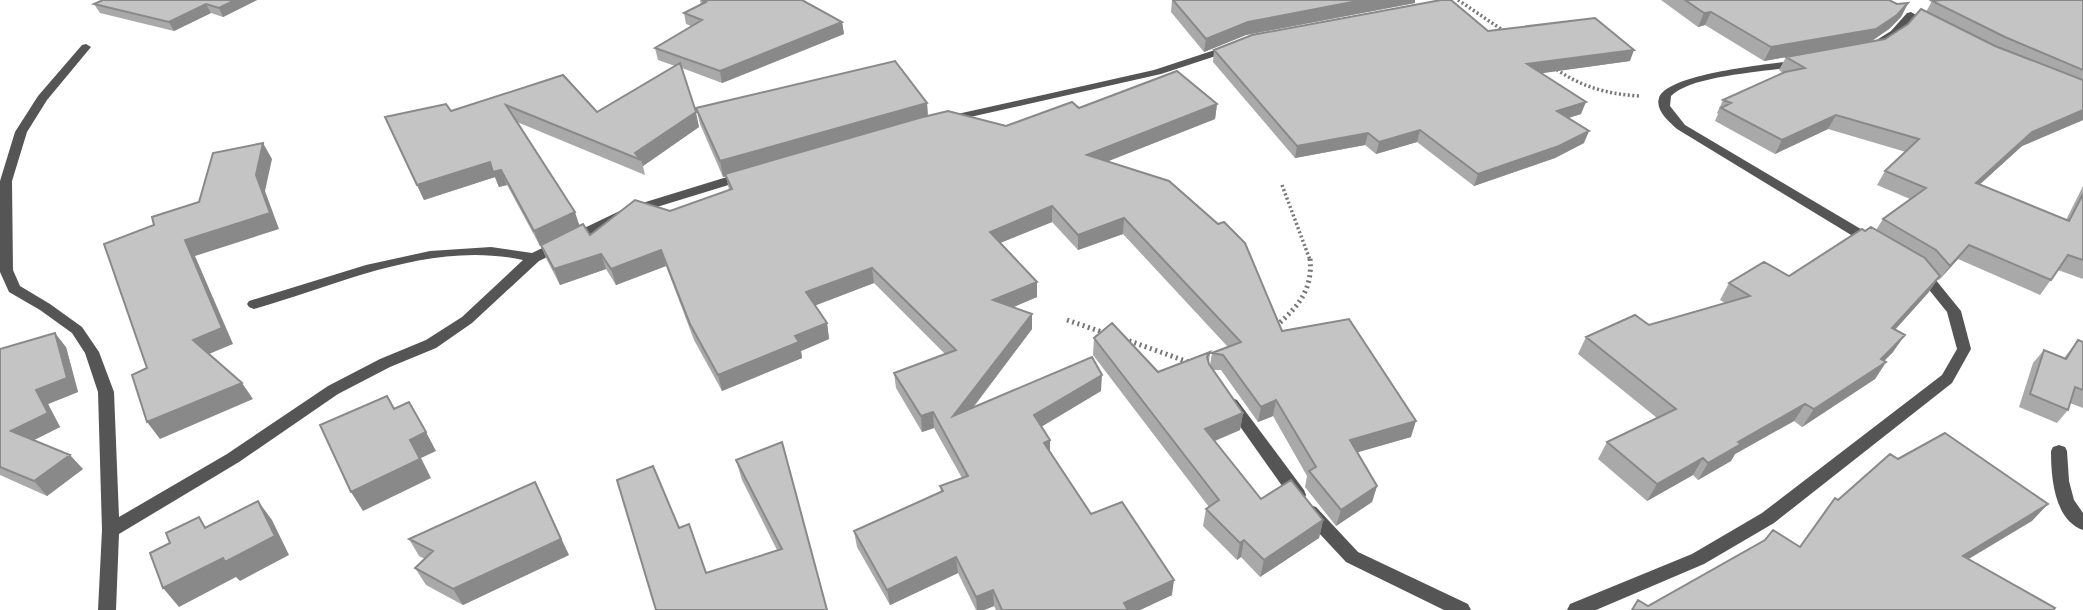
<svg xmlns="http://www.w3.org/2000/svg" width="2083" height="610" font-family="Overpass,sans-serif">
  <rect width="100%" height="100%" fill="#fff"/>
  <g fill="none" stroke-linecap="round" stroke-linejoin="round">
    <path stroke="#777" stroke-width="3.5" stroke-dasharray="2 2.5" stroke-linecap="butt" d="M1458 0 1507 33
      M1553 67C1579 86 1606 94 1639 96
      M1282 185 1310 260"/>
    <path stroke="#777" stroke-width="5" stroke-dasharray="2 3.5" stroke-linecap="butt" d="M1067 320 1105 333
      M1276 326C1299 306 1313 289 1310 258
      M1124 339 1191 363"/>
    <path fill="#555" fill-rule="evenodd" d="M1911 12 1916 15C1906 27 1892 46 1875 45V41L1891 31 1907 13Z
      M86 44 91 47 47 100 27 132 12 181 13 270 20 286 50 304 82 327 99 352 114 392 119 517 227 454 328 386 380 359 426 340 462 317 523 260C431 240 341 284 254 309L249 307 247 304 249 301 366 265 430 251 491 247 532 253 626 208 740 173 744 172 750 176 748 179 634 214 539 261 472 323 436 348 390 367 338 394 239 462 119 534 116 610H98L102 530 98 392 85 353 72 333 40 310 9 292 0 272V181L15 132 38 96 82 45Z
      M1230 45 1235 48 1234 50 1161 74 948 122 942 119 944 117 1154 70Z
      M1799 60 1804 63 1803 65C1771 72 1692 74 1671 96L1670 106 1685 125 1876 238 1878 241 1876 244H1866L1677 129C1669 122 1655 110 1659 98 1667 73 1773 64 1799 60Z
      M1921 267 1926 268 1961 311 1971 349 1952 383 1774 523 1704 564 1596 610H1567L1570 604 1692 554 1762 513 1942 375 1957 349 1947 312 1914 271Z
      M1232 398 1237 400 1304 490 1306 495 1304 500 1298 502 1292 500 1227 408 1224 404 1227 400Z
      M2059 445 2065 447 2067 451 2069 481 2074 500 2083 513V530C2054 520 2051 477 2051 451L2053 447Z
      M1310 505 1316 507 1358 552 1468 604 1471 610H1444L1346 562 1304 517 1302 512 1304 507Z"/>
  </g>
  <path fill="#a9a9a9" d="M257 0 223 17 211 13 174 31 100 13 94 4Z
    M700 0H802L842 22 844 34 722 83 682 68 699 127 643 166 645 175 517 122 579 226 590 235 670 211 729 190 726 176 723 177 700 124 696 108 927 103 928 116 1006 126 1079 108 1217 104 1215 119 1108 161 1282 331 1411 437 1357 452 1377 486 1372 502 1336 526 1305 487 1307 476 1273 416 1258 422 1221 370H1213L1243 413 1240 430 1215 441 1261 499 1323 520 1319 538 1260 577 1241 557 1237 560 1203 526 1206 509 1209 507 1093 355 1094 338 1158 372 1210 352 1209 363 1210 365 1212 353 1228 347 1123 234 1078 250 1052 222 1000 243 1037 297 1013 307 1032 329 973 408 1101 391 1041 427 1050 440V451L1091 514 1172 595 1140 610H996L994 606 984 610H976L958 573 890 605 857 547 854 531 941 492 940 486 962 478 934 428 922 432 896 388 894 373 945 354 874 283 815 305 827 323 829 339 801 351 802 358 722 391 694 340 666 266 616 285 606 269 560 285 547 260 541 246H540L507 185 499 187 495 177 424 200 385 117 451 111 563 75 597 112 675 66 658 60 655 48 691 26 686 24 684 13 701 5Z
    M1172 0H1415V3L1246 35 1204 52 1171 12Z
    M1661 0H1889L1897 4 1908 3 1901 17 1889 29 1870 42 1885 39 1926 12 1932 1 2083 0V120L2022 146 1980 184 2066 220 2083 186V279L2058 270 2040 295 1958 259 1939 280 1938 279 1928 293 1895 330 1893 352 1884 361 1886 362 1875 379 1802 427 1794 421 1735 454 1731 461 1698 480 1693 475 1647 501 1598 459 1607 442 1657 418 1578 354 1586 337 1649 325 1725 303 1720 300 1729 283 1789 276 1865 231 1876 230 1883 219 1910 199 1877 185 1885 171 1906 152 1828 129 1775 154 1715 121 1718 114 1717 113 1723 100 1783 73 1779 70 1786 57 1764 61 1705 25 1698 27Z
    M1488 31 1630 61 1541 73 1581 114 1568 118 1584 143 1555 158 1474 186 1417 142 1376 154 1365 145 1295 158 1213 62 1214 50Z
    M2078 340 2083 342V408L2070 403 2068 410 2057 423 2019 407 2033 363 2044 350 2064 358Z
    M66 347 78 392 48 404 60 427 34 440 83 469 47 496 0 475V349Z
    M736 460 827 610H656L679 528 706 573 777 550 742 480Z
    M409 539 569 555 463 605 426 585 415 568 425 559 419 556Z"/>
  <path fill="#898989" d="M235 0H257L223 17 219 8Z
    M1363 0H1415V3L1246 35 1204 52 1206 39 1248 22Z
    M1908 3 1901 17 1889 29 1869 43 1764 61 1771 47Z
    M206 4 211 13 174 31 169 22Z
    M1711 12 1705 25 1698 27 1704 13Z
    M842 22 844 34 722 83 720 71Z
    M1634 50 1630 61 1523 76 1527 64Z
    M1586 102 1581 114 1553 123 1557 111Z
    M927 103 928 119 723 177 720 161Z
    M1217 104 1215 119 1086 170 1087 155Z
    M2083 110V120L2022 146 1966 197 1976 183 2032 132Z
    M696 112 699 127 643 166 641 160 635 153Z
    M1836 115 1828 129 1775 154 1782 140Z
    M1420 130 1417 142 1376 154 1379 142Z
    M1589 131 1584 143 1555 158 1474 186 1478 174Z
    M1368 133 1365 145 1295 158 1297 146Z
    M263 143 272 159 265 191 279 229 195 256 233 344 204 356 193 340 185 240 256 175Z
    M490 162 501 170 507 185 499 187 495 177 424 200 417 185Z
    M1052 206V222L990 247V232Z
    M575 212 580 227 540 246 534 231Z
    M1124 218 1123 234 1078 250V235Z
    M1969 245 1958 259 1939 280 1950 266Z
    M661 250 666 266 616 285 611 269Z
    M601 254 606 269 560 285 554 269Z
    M872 268 874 283 809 308 806 292Z
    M1940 276 1928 293 1881 345 1892 328Z
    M1037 282V297L993 316V300Z
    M1032 314V329L954 432 953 416Z
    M827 323 829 339 801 351 802 358 722 391 718 375 795 336Z
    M55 333 66 347 78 392 48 404 60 427 24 445 11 431 36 390Z
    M1905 335 1893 352 1877 368 1886 362 1875 379 1802 427 1814 409 1881 359Z
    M1102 375 1101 391 1034 431V415Z
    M242 383 253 399 160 439 147 422Z
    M1276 400 1273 416 1258 422 1261 407Z
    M1805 404 1794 421 1735 454 1731 461 1698 480 1708 463 1738 442Z
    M933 412 934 428 922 432 921 416Z
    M1243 413 1240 430 1202 446 1205 429Z
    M1416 421 1411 437 1345 456 1350 440Z
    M426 432 436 451 421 458 431 478 363 511 351 492 410 440Z
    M1050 440V456L1044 443Z
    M70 455 83 469 47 496 34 481Z
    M1703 458 1693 475 1647 501 1657 484Z
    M535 482 569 555 463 605 453 589Z
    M1377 486 1372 502 1336 526 1341 510Z
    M258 501 272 520 289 555 240 581 236 577 179 607 163 588Z
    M2048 504 2032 521 1947 572 1963 556Z
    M1323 520 1319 538 1260 577 1264 560Z
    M1244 540 1241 557 1237 560 1240 543Z
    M956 557 958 573 890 605 887 590Z
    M1174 580 1172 595 1140 610H1124V603Z
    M993 590 994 606 984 610H977L976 597Z"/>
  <path fill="#c4c4c4" stroke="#898989" stroke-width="2" d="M103 0H235L219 8 206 4 169 22 94 4Z
    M702 0H802L842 22 720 71 655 48 702 20 684 13 706 2Z
    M1173 0H1363L1248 22 1206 39Z
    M1441 0H1451L1488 31 1595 18 1634 50 1527 64 1586 102 1557 111 1589 131 1559 146 1478 174 1420 130 1379 142 1368 133 1297 146 1214 50 1252 35Z
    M1685 0H1889L1897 4 1908 3 1897 15 1876 29 1771 47 1711 12 1704 13Z
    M1942 0H2083V70L2005 37 1932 1Z
    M1921 9 1995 46 2083 80V110L2032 132 1976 183 2069 221 2083 194V260L2068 255 2051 280 1969 245 1950 266 1936 250 1883 219 1926 188 1885 171 1919 139 1836 115 1782 140 1721 108 1731 103 1723 100 1785 72 1805 68 1786 57 1885 39 1908 24Z
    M895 61 927 103 720 161 696 108Z
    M680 63 696 112 635 153 641 160 506 105 575 212 534 231 501 170 493 172 490 162 417 185 385 117 446 104 451 111 563 75 597 112Z
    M1177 71 1217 104 1087 155 1169 181 1218 224 1224 222 1245 243 1282 331 1349 319 1416 421 1350 440 1377 486 1341 510 1309 471 1316 467 1276 400 1261 407 1223 355 1212 353 1241 342 1124 218 1078 235 1052 206 990 232 1037 282 993 300 1032 314 953 416 1092 357 1102 375 1034 415 1050 440 1044 443 1091 514 1122 502 1174 580 1124 603 1128 610H1002L993 590 976 597 956 557 887 590 854 531 943 491 940 486 968 476 933 412 921 416 894 373 956 350 872 268 806 292 827 323 795 336 799 342 718 375 690 324 661 250 611 269 601 254 554 269 541 245 583 224 590 235 635 200 670 211 732 189 725 174 919 118 948 111 1006 126 1072 102 1079 108Z
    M263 143 256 175 270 213 185 240 222 328 193 340 242 383 147 422 132 375 147 368 104 244 154 225 152 217 199 202 213 153Z
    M1871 227 1925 258 1940 276 1892 328 1905 335 1881 359 1886 362 1814 409 1805 404 1738 442 1741 444 1708 463 1703 458 1657 484 1607 442 1676 409 1586 337 1635 315 1649 325 1750 296 1729 283 1764 262 1789 276 1862 229 1865 231Z
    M1112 323 1158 372 1210 352 1207 357 1209 364 1243 413 1205 429 1261 499 1291 480 1323 520 1264 560 1244 540 1240 543 1206 509 1219 500 1094 338Z
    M55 333 67 378 36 390 48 413 11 431 70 455 34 481 0 467V349Z
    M2078 340 2083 342V390L2075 387 2068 410 2030 394 2044 350 2066 359Z
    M387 396 394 409 409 402 426 432 410 440 420 459 351 492 320 425Z
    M1945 433 2048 504 1963 556 2055 608 2053 610H1632L1638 600 1648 606 1765 540 1773 530 1800 547 1835 498 1838 500 1890 454 1898 459Z
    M782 442 827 610H656L617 480 653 466 679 528 689 524 706 573 782 549 736 460Z
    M535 482 561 539 453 589 415 568 433 551 409 539Z
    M258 501 275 536 225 562 223 558 163 588 150 553 170 543 166 533 199 517 205 528Z"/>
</svg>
